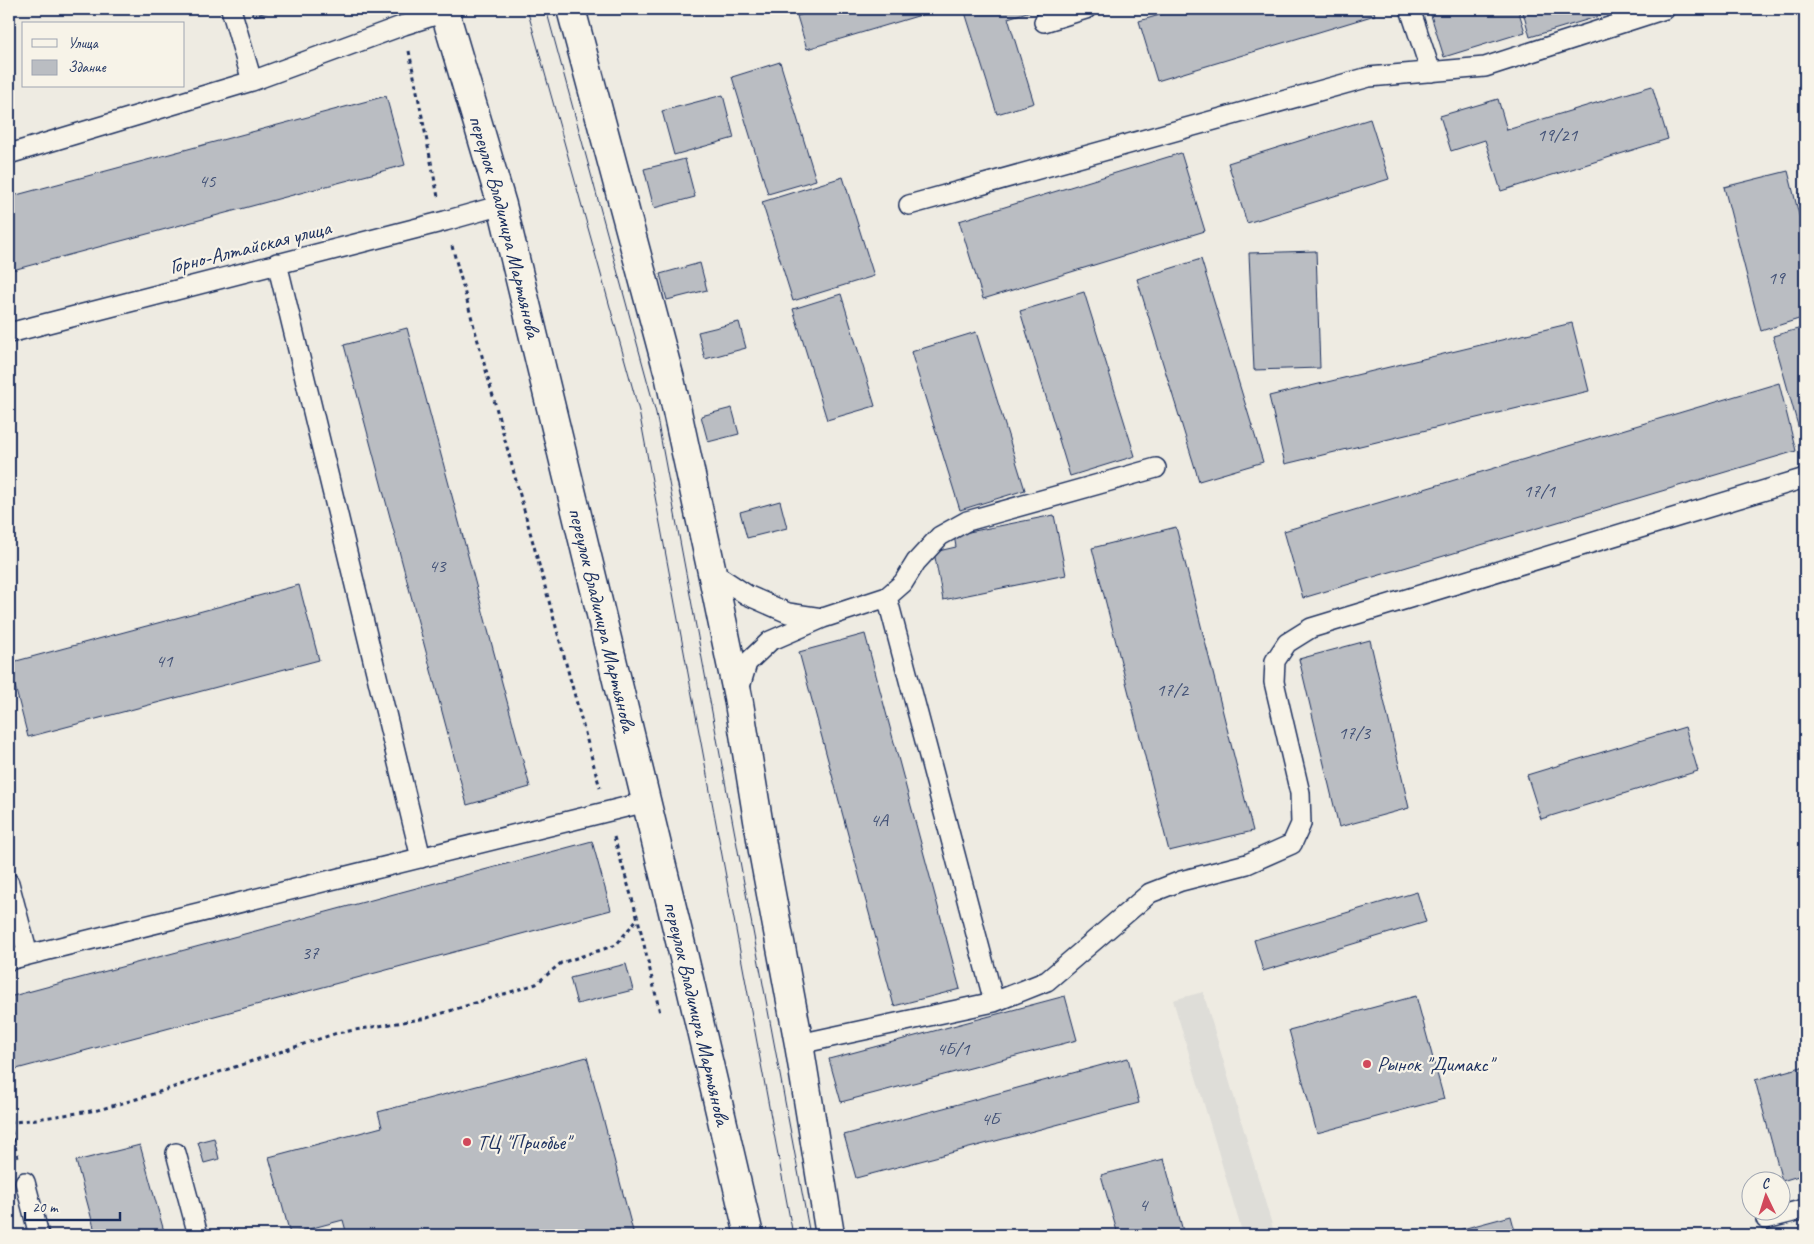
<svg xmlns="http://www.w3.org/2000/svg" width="1814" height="1244" font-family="Caveat,sans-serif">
  <rect width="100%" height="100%" fill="#eeebe2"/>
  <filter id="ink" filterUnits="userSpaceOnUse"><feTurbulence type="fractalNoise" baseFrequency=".02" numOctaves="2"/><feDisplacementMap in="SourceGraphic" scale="10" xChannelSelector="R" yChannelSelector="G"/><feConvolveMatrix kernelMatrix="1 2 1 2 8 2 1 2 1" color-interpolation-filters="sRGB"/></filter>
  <g filter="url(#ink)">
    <path fill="#deddd8" d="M1203 992 1275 1235H1243L1173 1000Z"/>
    <path fill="#babdc2" stroke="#1b2f5e" d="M251 9H277L253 16Z
      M582 9H613L584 16Z
      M821 9H941L807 49 797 16Z
      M964 9H1037L1008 18 1034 103 997 114Z
      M1180 9H1373L1375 15 1157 81 1139 21Z
      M1429 9H1518L1525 32 1444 57Z
      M1522 9H1623L1530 37Z
      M780 62 816 180 768 194 732 77Z
      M1652 86 1668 139 1501 191 1485 140 1451 151 1440 116 1498 99 1507 130Z
      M723 95 734 138 674 155 662 111Z
      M386 96 405 165 9 271V197Z
      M1370 119 1389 179 1247 223 1228 163Z
      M1181 153 1205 231 983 299 959 221Z
      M685 159 695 197 654 208 644 169Z
      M1788 171 1805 239V317L1761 331 1724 187Z
      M843 177 874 276 793 301 762 202Z
      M1316 251 1320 368 1254 370 1249 253Z
      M1201 259 1263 462 1199 481 1137 279Z
      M700 263 707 290 667 300 660 274Z
      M1084 292 1135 456 1070 476 1020 311Z
      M841 294 875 406 827 420 793 309Z
      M739 322 746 348 705 359 698 332Z
      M1572 323 1589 391 1285 464 1269 396Z
      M1805 327V451L1773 336Z
      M407 328 530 787 467 805 344 345Z
      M976 332 1025 490 960 510 911 352Z
      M1779 383 1796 451 1303 598 1284 531Z
      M732 408 739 434 708 442 701 416Z
      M780 501 787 528 747 538 740 512Z
      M1054 515 1066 575 943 600 934 552 956 547 954 535Z
      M1176 527 1253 831 1169 851 1092 548Z
      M299 585 319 660 28 737 9 663Z
      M865 634 960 989 894 1006 799 652Z
      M1370 640 1409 808 1339 827 1299 659Z
      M1685 727 1698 771 1541 819 1527 775Z
      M592 841 611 910 9 1071V997Z
      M1417 892 1426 922 1263 971 1254 940Z
      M626 964 633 990 577 1004 570 978Z
      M1065 996 1077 1040 841 1102 829 1059Z
      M1416 996 1444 1099 1317 1133 1289 1030Z
      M587 1057 634 1235H347L343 1220 290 1234 269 1157 382 1127 378 1112Z
      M1128 1058 1139 1103 856 1178 844 1135Z
      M1805 1066V1174L1782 1181 1755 1080Z
      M214 1138 219 1159 204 1163 198 1142Z
      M140 1145 165 1235H96L76 1161Z
      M1164 1159 1184 1235H1118L1101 1175Z
      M1511 1216 1516 1235H1440Z"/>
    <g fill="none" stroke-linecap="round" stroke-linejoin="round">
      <defs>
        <path id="service" d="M1410 9 1431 72
          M1044 22 1086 9
          M252 81 404 25 445 12
          M9 154 252 81 231 9
          M909 205 1369 77 1485 67 1665 9
          M277 263 421 858
          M9 333 445 221 502 205
          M712 572 747 595 788 613 822 618
          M739 690 747 663 770 641 823 618 887 597 903 583 916 562 940 536 967 521 1156 468
          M9 883 28 955 646 802
          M9 960 28 955
          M994 1002 1047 981 1150 893 1181 881 1247 864 1292 844 1301 824 1300 793 1274 682 1275 661 1287 643 1311 628 1805 478
          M799 1044 994 1002 887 597
          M176 1153 198 1235
          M25 1182 39 1235
          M1766 1219 1805 1209"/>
        <g id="tertiary">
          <path id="s1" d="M444 9 502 205 682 949 749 1235"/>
          <path d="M571 9 670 379 712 572 738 697 763 851 799 1044 830 1235"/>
        </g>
      </defs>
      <use href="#service" stroke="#1b2f5e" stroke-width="22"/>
      <use href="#tertiary" stroke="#1b2f5e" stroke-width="31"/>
      <path stroke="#1b2f5e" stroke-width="3" stroke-dasharray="4 4" stroke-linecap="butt" d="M409 51 438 197
        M452 246 600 788
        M614 837 638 919 660 1013
        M9 1123 98 1110 147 1096 337 1033 427 1018 536 984 561 963 616 945 637 919
        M9 1123 18 1158"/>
      <use href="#service" stroke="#f7f3e8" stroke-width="19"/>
      <use href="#tertiary" stroke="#f7f3e8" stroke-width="28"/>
      <path stroke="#1b2f5e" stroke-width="1" d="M527 9 639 411 793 1235
        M546 9 656 413 810 1235"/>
    </g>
  </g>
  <g fill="#d1495b" stroke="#f7f3e8" stroke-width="2">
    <circle cx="1367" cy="1064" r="5"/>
    <circle cx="467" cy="1142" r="5"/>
  </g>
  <g text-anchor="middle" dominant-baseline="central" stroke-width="4.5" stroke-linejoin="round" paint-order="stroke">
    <g font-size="19" fill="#435277">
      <text x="1557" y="135">19/21</text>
      <text x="207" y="181">45</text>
      <text x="1776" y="278">19</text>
      <text x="1539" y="491">17/1</text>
      <text x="437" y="566">43</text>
      <text x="164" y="661">41</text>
      <text x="1172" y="690">17/2</text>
      <text x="1354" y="733">17/3</text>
      <text x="879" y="820">4А</text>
      <text x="310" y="953">37</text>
      <text x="953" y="1049">4Б/1</text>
      <text x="990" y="1119">4Б</text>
      <text x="1143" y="1205">4</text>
    </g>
    <g font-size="21" fill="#1b2f5e" stroke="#f7f3e8">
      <text stroke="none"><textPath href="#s1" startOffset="226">переулок Владимира Мартьянова</textPath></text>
      <text transform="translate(250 247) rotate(-14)">Горно-Алтайская улица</text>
      <text stroke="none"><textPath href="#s1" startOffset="631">переулок Владимира Мартьянова</textPath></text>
      <text stroke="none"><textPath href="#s1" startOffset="1036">переулок Владимира Мартьянова</textPath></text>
    </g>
    <g font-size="21" fill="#1b2f5e" stroke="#f7f3e8" text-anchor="start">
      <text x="1377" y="1064">Рынок "Димакс"</text>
      <text x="477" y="1142">ТЦ "Приобье"</text>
    </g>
  </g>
  <rect width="1814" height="1244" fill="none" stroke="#f7f3e8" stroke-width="30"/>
  <rect x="15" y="15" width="1784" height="1214" fill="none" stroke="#1b2f5e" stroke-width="2" filter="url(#ink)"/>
  <rect x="22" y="22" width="162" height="65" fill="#f7f3e8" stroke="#9fa5b1"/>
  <rect x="32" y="39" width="25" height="8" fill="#f7f3e8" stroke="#9fa5b1"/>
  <text x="68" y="48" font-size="15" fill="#1b2f5e">Улица</text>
  <rect x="32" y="60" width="25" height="15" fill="#babdc2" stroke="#9fa5b1"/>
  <text x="68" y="72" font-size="15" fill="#1b2f5e">Здание</text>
  <g transform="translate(1766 1196) rotate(356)"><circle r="24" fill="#f7f3e8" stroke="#9fa5b1"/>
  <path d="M0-4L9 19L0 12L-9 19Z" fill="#d1495b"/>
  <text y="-8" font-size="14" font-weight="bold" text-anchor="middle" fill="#1b2f5e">С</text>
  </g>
  <path d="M25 1212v8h95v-8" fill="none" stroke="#1b2f5e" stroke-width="2.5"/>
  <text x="32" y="1212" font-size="15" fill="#1b2f5e" stroke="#f7f3e8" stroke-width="4" paint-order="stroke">20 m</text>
</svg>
